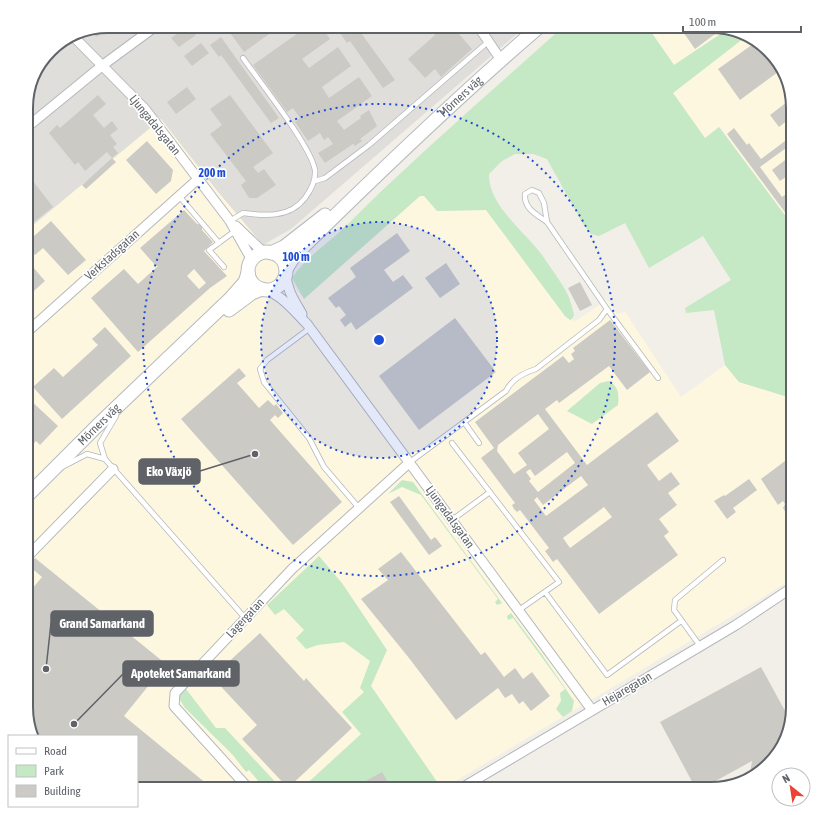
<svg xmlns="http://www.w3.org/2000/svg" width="819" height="815" font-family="'Asap Condensed',sans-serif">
  <rect width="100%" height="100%" fill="#f1efe8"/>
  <path fill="#fef7e0" d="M647 26H716L728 29 674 65Z
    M748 35 773 54 787 77 793 108V226L720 127 705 138 673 93Z
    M161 118 263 245 304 299 420 196H424L437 211 486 210 565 316 570 320 572 319 574 322 607 300 617 314 625 312 681 397 725 365 739 382 791 398 793 396V578L762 598 442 789H137V736H32L26 707V231Z"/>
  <path fill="#e0deda" d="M108 26H526L291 229 263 245 218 192 161 119 26 231V102L35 71 54 46 77 32Z"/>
  <path fill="#c5e8c5" d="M564 26H647L674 65 728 29 748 35 673 93 705 138 719 127 793 226V396L791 398 739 382 725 365 714 310 686 313 685 308 731 280 703 236 649 268 625 223 599 236 591 234 583 224 547 159 533 154H515L502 161 489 174C488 205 525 232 542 255 550 267 559 279 566 291 570 298 572 307 574 315L572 319 570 320 565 316 486 210 437 211 424 196H420L304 299 292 278C304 259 330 242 347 225 416 156 491 92 564 26Z
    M609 381C619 387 619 394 618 405L592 424 567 411 600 383Z
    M402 480 413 482 502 603 497 605 495 602 498 599 421 495 402 487 388 494Z
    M319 556 342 583 387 650 371 686 442 789H301L361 734 342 712 364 692 360 688 370 661 344 642 318 645 306 649 296 638 304 630 284 609 275 615 267 605Z
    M511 613 543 656 574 701 572 711 563 717 556 709 561 701 560 693 565 689 513 618 508 620 507 616Z
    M186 689 216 728H225L282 789H265L249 770 246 772 232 754 185 708 178 697Z"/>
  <path fill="#cccac5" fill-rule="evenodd" d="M108 26H130L118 33 114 26 96 37 91 29Z
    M188 26 196 35 179 47 171 38Z
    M225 26H268L272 32 244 52Z
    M308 26H321L330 39 302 59 309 68 338 47 351 66 322 87 329 98 359 77 372 96 337 121 344 130 361 118 360 116 369 110 377 126 360 139 362 141 355 146 353 144 325 163 318 153 333 144 328 137 324 140 320 133 308 141 295 122 300 118 293 108 287 112 253 65Z
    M335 26H356L395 80 383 88 350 41 347 43Z
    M373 26H382L376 30Z
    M427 26H452L472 49 441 77 435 69 425 78 408 59 435 35Z
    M679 26H716L723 28 695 49Z
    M221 37 279 118 271 123 221 55 219 57 210 45Z
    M756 42 778 72 740 100 718 69Z
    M201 43 209 53 192 66 184 56Z
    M187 87 196 99 176 114 167 102Z
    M98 95 106 104 93 115 104 128 112 121 118 129 110 135 117 144 113 147 118 153 112 158 107 152 85 171 78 162 75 165 49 133 57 125 60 128Z
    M230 95 273 153 253 167 258 173 264 169 276 185 257 198H249L241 185 246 181 210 134 222 125 210 109Z
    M791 99 793 116 779 127 770 115Z
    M734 128 747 145 749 143 761 159 793 135V143L760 167 782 197 793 189V218L790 219 727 134Z
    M147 141 173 170 171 181 156 194 126 160Z
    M793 154V172L780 181 772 170Z
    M112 158 116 162 86 189 82 185Z
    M26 172 53 207 34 222 26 211Z
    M184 210 197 224 202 225V230L213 242 204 251 227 276 210 288 138 352 91 298 124 269 138 284 158 266H156L140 248ZM194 269 206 283 199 289 187 276Z
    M51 221 86 260 68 275 43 248 35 255 26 245V243Z
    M397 233 410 251 384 270 393 282 403 275 413 288 356 330 351 322 345 327 340 320 346 315 339 306 336 308 328 298 356 277 350 268Z
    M26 259 45 281 26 298Z
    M446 263 460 284 440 298 425 278Z
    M580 282 592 305 580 311 568 288Z
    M455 318 496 372 419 430 379 376Z
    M610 320 650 372 627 390 609 366 559 403 557 400 545 409 587 465 657 412 679 441 647 465 659 481 671 472 680 484 668 493 677 505 659 519 669 532 664 536 678 555 599 614 557 559 553 562 545 551 549 548 520 510 517 512 514 509 512 505 515 503 481 458 494 448 475 422 563 356 569 363 574 359 571 354 575 351 573 348ZM538 414 549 429 518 453 527 465 514 474 497 451 498 445ZM567 452 575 463 538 492 529 481 531 479 526 472 530 469 535 476ZM581 476 588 485 546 516 534 500 537 497 543 505ZM604 507 612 517 570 548 563 538Z
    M105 327 131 356 62 419 33 387 54 368 63 377 98 345 92 339Z
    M239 368 246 376 237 383 259 408 268 400 274 406 276 404 283 413 278 418 275 415 270 420 342 502 293 545 181 419Z
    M26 396 58 426 40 445 36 441 26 452Z
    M793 455V515L791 512 786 513 783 508 785 504 783 501 778 505 761 479Z
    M749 479 757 490 733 508 736 512 727 519 714 501 724 495 725 496Z
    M399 496 431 540 435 537 442 546 429 555 390 502Z
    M792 529H793V540L791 537Z
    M401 552 481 655 485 652 504 677 515 668 523 679 532 672 550 696 531 711 523 701 519 704 512 694 505 698 498 688 456 720 409 658 361 599 388 580 378 569Z
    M793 555V568L789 564V560Z
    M35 558 166 664 124 716 213 789H137V736H32L26 707V596L42 577 28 565Z
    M793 613V623L788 615Z
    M260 633 304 681 306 678 352 728 288 788 242 739 257 725 212 677Z
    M761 667 790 720 787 739 765 769 749 779 752 761 701 789H696L660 722Z
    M382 772 392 789H351Z"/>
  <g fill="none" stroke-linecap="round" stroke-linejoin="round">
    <defs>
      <path id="service" d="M315 181 325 178 369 145 489 41
        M179 196 219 243
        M230 221 243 213C265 216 290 218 305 198 311 190 316 181 315 170 311 146 259 81 243 58
        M224 267 209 250 235 231
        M607 309 658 378
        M310 328 267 360 260 369 264 382 309 438 324 467 359 508
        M116 416 100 443 105 459 245 618
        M464 422 479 443
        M452 443 559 582 519 610
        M410 462 506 391C512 379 523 373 536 369L599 320 607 309 547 222 544 203 539 193 532 190 525 194C524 209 536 214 547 222
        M62 467 87 454 105 459
        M452 520 490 492
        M545 592 607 675 681 621
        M700 646 674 610 675 600 723 560"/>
      <path id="minor" d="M478 26 501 60
        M72 35 145 109 230 221 249 255 251 262
        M26 128 103 65 156 26
        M236 226 260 249 269 253
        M286 272C286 289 294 300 302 314
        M266 290C283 296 295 312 307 324L592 710
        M26 333 198 179
        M26 558 113 469
        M249 789 174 706 175 693 292 569 410 462
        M460 789 736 625 793 587"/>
      <g id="secondary">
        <circle cx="267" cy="271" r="19"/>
        <path d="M271 253 284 247 325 215"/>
        <path id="s1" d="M286 269 294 256C374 177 455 99 540 26"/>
        <path d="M229 310 252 293 262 289"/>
        <path id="s2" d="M26 497 97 426 230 299 245 282 248 273"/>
      </g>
    </defs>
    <use href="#service" stroke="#b5b8bc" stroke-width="6"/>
    <use href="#minor" stroke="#b5b8bc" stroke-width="11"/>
    <use href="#secondary" stroke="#b6babf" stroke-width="15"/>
    <use href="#service" stroke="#fff" stroke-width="4.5"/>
    <use href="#minor" stroke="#fff" stroke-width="9"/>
    <use href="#secondary" stroke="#fff" stroke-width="13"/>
  </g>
  <circle cx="379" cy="340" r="118" fill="#1d4ed8" fill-opacity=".12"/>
  <g fill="none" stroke="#1d4ed8" stroke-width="2" stroke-dasharray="2 4">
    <circle cx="379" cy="340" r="118"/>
    <circle cx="379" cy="340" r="236"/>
  </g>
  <g text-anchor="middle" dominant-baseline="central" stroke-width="3.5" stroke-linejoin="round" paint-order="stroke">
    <g font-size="12" fill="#5f6368" stroke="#fff">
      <text stroke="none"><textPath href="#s1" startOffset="246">Mörners väg</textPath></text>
      <text transform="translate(155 125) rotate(51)">Ljungadalsgatan</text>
      <text transform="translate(112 255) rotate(-42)">Verkstadsgatan</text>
      <text stroke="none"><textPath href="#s2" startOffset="103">Mörners väg</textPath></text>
      <text transform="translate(450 517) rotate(54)">Ljungadalsgatan</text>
      <text transform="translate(245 618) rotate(-47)">Lagergatan</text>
      <text transform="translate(627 689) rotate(-30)">Hejaregatan</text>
    </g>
  </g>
  <path d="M0 0H819V815H0ZM108 33H711A75 75 0 0 1 786 108V707A75 75 0 0 1 711 782H108A75 75 0 0 1 33 707V108A75 75 0 0 1 108 33Z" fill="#fff" fill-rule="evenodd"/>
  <path fill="none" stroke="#5f6368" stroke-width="2" d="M108 33H711A75 75 0 0 1 786 108V707A75 75 0 0 1 711 782H108A75 75 0 0 1 33 707V108A75 75 0 0 1 108 33Z"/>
  <circle cx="379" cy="340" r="6" fill="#1d4ed8" stroke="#fff" stroke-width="2"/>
  <g font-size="12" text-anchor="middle" font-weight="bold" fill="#1d4ed8" stroke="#fff" stroke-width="3.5" stroke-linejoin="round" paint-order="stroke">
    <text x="212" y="177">200 m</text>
    <text x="296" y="261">100 m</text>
  </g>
  <path fill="none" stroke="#5f6368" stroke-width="1.5" d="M255 454L200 471M46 669L51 623M74 724L123 674"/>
  <g fill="#5f6368" stroke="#fff" stroke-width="1.5">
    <circle cx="255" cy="454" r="4"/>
    <circle cx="46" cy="669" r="4"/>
    <circle cx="74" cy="724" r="4"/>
  </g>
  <g fill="#5f6368" stroke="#5f6368" stroke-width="1.5">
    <rect x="139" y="459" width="61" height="25" rx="4"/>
    <rect x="51" y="611" width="102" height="25" rx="4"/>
    <rect x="123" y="661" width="116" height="25" rx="4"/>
  </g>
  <g font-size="13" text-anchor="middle" font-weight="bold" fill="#fff">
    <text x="169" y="476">Eko Växjö</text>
    <text x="102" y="628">Grand Samarkand</text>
    <text x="181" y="678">Apoteket Samarkand</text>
  </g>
  <rect x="8" y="735" width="130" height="72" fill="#ffffff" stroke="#bfc1c3"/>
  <rect x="16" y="748" width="20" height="6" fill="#ffffff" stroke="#bfc1c3"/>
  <text x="44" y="755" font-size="12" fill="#5f6368">Road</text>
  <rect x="16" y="765" width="20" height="12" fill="#c5e8c5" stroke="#bfc1c3"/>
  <text x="44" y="775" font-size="12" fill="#5f6368">Park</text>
  <rect x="16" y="785" width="20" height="12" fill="#cccac5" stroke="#bfc1c3"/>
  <text x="44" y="795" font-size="12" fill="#5f6368">Building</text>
  <g transform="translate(791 787) rotate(330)"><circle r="19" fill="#ffffff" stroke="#bfc1c3"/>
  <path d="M0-3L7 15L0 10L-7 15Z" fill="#ea4335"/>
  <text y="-6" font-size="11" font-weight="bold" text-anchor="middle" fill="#5f6368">N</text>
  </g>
  <path d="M683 26v6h118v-6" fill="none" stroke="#5f6368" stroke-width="2"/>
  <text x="689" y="26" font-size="12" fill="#5f6368" stroke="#ffffff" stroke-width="3" paint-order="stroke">100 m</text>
</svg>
